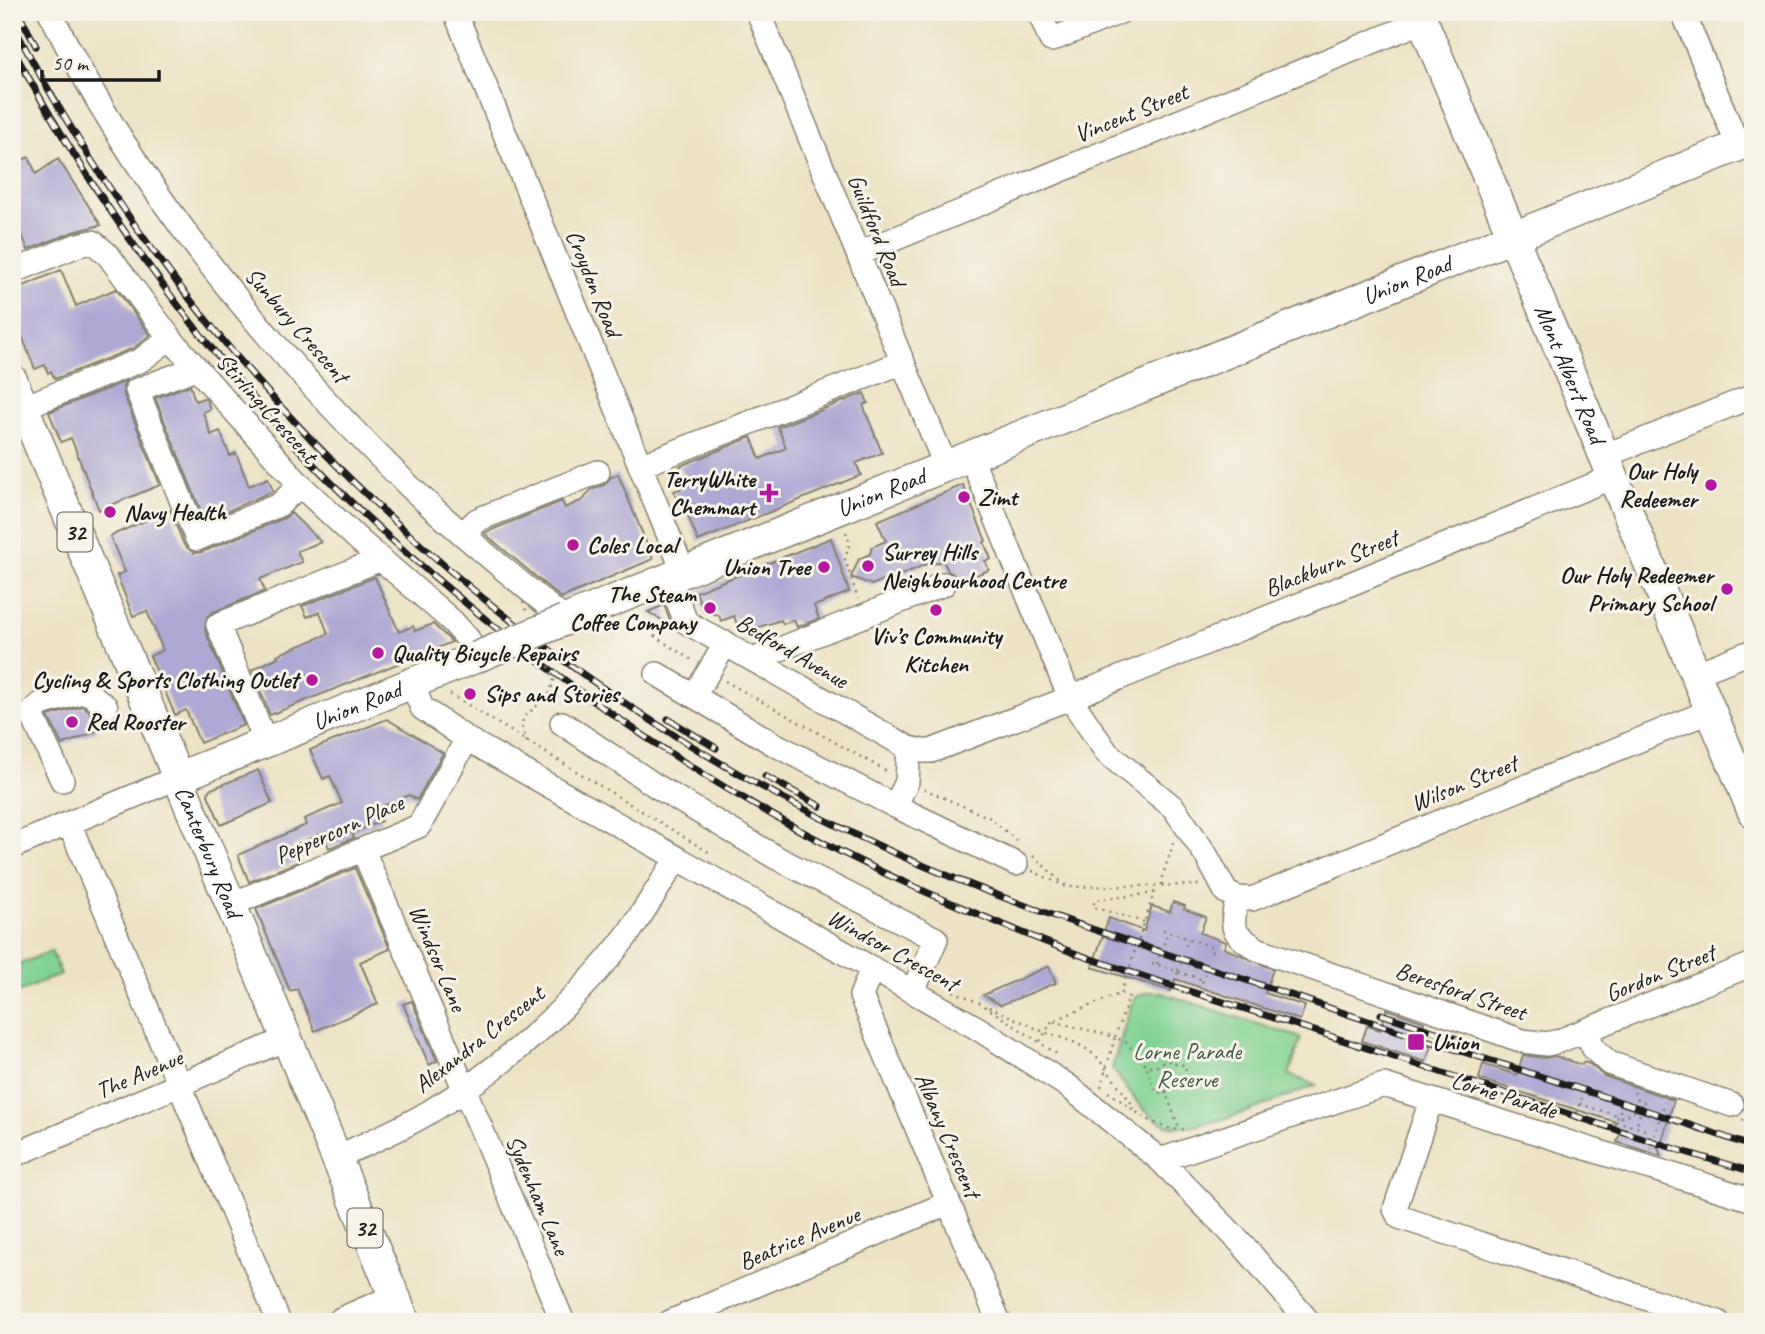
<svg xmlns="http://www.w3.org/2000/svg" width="1765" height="1334" font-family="Caveat,sans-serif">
  <rect width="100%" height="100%" fill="#f7f3e8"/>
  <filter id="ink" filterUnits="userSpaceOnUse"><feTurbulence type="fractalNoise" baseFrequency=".0143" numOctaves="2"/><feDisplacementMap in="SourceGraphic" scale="14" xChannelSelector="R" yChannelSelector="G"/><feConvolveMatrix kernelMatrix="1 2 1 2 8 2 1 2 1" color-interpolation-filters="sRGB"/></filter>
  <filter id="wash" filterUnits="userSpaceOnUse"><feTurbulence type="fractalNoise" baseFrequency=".00686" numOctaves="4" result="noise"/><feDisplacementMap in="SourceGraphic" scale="28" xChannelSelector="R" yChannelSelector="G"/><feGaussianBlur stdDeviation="1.57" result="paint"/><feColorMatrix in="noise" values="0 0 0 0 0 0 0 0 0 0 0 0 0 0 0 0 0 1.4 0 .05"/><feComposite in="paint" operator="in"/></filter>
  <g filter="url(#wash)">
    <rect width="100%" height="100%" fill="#ede3c4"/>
    <path fill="#80d192" stroke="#4e7657" stroke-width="2" d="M51 951 61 974 12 995V967Z
      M1148 992H1159L1301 1038 1289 1075 1316 1085C1284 1097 1192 1139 1162 1123 1140 1111 1127 1088 1112 1068L1132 1003 1136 997Z"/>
    <g id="blocks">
      <path fill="#aea8d4" d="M29 157 36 174 58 159 101 225 73 232 28 250 21 232 12 236V164Z
        M61 270 76 306 116 289 150 335 134 348 55 379 51 371 48 373 45 365 35 369 20 331 12 291Z
        M126 381 123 387 124 395 160 485 99 510 71 438 61 442 49 412Z
        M190 385 195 401 204 398 207 401 210 409 203 412 211 435 220 431 230 456 236 453 249 486 268 478 273 491 205 521 155 398Z
        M864 393 868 403 863 405 882 453 856 463 861 475 698 541 683 503 679 504 674 491 683 488 679 478 684 476 680 466 751 437 760 459 786 448 778 427Z
        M618 474 653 559 561 598 484 533 562 501 565 508 583 500 591 490 604 485 611 477Z
        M963 485 986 541 984 542 991 559 985 561 989 570 958 582 953 574 948 571 943 560 932 565 931 562 901 575 900 573 872 585 851 577 859 559 870 554 872 547 886 541 877 521Z
        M170 510 184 545 194 553 202 552 284 518 291 513 321 542 297 551 302 562 260 579 265 591 213 612 207 617 205 630 244 725 200 743 186 710 175 715 150 656 163 650 147 611 133 616 117 575 125 572 110 536Z
        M831 538 849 592 814 606 819 619 797 627 794 620 783 624 781 620 740 633 734 616 721 621 719 615 704 612 696 592Z
        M375 577 399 632 413 626 415 631 433 624 452 642 270 715 252 670 278 657 277 655 328 634 320 612 307 617 302 606Z
        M664 605 672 626 648 612Z
        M83 706 89 711 97 731 62 745 48 716Z
        M387 719 443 753 417 800 409 795 376 809 381 821 352 833 354 838 329 848 323 833 293 846 300 861 249 882 238 855 306 825 304 819 342 803 330 776 323 779 310 750Z
        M258 770 272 803 221 825 208 795 209 790Z
        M355 868 390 949 360 962 378 1004 315 1031 297 989 290 991 256 909Z
        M1173 902 1185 906 1184 909 1206 917 1200 933 1226 942 1224 948 1273 969 1265 993 1305 1006 1300 1020 1175 979 1171 991 1092 967 1109 918 1144 931 1152 906 1170 912Z
        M1049 966 1056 983 1001 1005 983 995Z
        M412 1001 437 1061 429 1065 403 1004Z
        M1387 1009 1424 1022 1417 1042 1431 1047 1426 1062 1362 1041 1367 1026 1380 1030Z
        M1523 1055 1545 1058 1555 1056 1582 1065 1583 1062 1590 1064 1604 1076 1674 1100 1662 1141 1657 1145 1661 1156 1617 1142 1621 1131 1614 1128 1616 1122 1479 1079 1483 1064 1517 1075Z"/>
    </g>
  </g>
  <g filter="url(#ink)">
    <use href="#blocks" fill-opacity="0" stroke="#848070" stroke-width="2"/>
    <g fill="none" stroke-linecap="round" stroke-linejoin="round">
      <defs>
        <path id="minor" d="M50 12C137 190 268 348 409 486 458 533 513 576 565 620
          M455 12 684 573
          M758 12 946 467
          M1039 12 1051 40 1120 12
          M1683 12 1738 146
          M858 254 1423 21
          M12 272 78 245 93 242 108 255 170 338 300 485 361 542 452 621 468 639 477 657
          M196 368 137 390 197 539 279 505 300 485
          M24 407 141 360 170 338
          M1604 456 1753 396
          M971 457 1070 698 1107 753 1174 808 1206 855 1226 892 1237 898 1252 899 1710 711
          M640 466 903 362
          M464 533 477 520 598 472
          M669 579 686 622 909 748 922 751H931L1070 698 1613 477
          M755 659 944 584
          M657 674 774 744 895 806 907 782 909 748
          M1695 674 1753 651
          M412 683 422 708 467 739 977 1028 1068 1086 1160 1160 1242 1244 1309 1322
          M694 696 726 643
          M562 723 656 786 777 858 936 939 913 991
          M266 743 218 625 381 559
          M62 780 34 719 33 711 41 704 82 692 89 693 106 707
          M895 806 1016 864
          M69 823 279 1322
          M12 847 177 778
          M363 850 563 1322
          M1237 898C1231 930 1230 931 1257 949L1523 1041 1547 1044 1559 1041 1753 964
          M230 905 419 826 467 739
          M872 968 861 996 999 1322
          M1586 1031 1594 1049 1609 1063 1732 1105
          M1431 1100 1395 1209 1399 1217 1718 1322
          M12 1156 286 1039
          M335 1158C366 1144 397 1131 426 1114 500 1071 576 1003 628 934 645 910 661 883 677 858
          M1160 1160 1384 1085 1753 1200
          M670 1322 948 1203"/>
        <g id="major">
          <path id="s1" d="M1419 12 1753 812"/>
          <path id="s2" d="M12 380 405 1322"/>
          <path id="s3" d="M565 620 1753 140"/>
          <path id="s4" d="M177 778 477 657"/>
          <path d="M343 1322 396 1299"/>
        </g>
      </defs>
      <use href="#minor" stroke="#848070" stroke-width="26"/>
      <use href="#major" stroke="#848070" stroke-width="33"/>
      <path stroke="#848070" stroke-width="2.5" stroke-dasharray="2 5" stroke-linecap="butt" d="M846 532 850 543 845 559 858 599
        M633 617 657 638 692 660
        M725 681 890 773
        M450 694 710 853
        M527 742 522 727 523 718 549 695
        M924 789 990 818 1018 842
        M1033 856 1067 887
        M1032 871 1067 887 1200 885
        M1162 885C1163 867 1170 859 1173 842
        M1144 922 1093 907 1095 900 1154 893
        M1163 930 1213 947 1211 954
        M1138 941 1161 949
        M1186 946 1189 939
        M1152 963 1203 980
        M1157 964 1168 931
        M1178 971 1181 963
        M1175 981 1178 972
        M1200 989 1206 971
        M953 991 980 1003 1060 1056
        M1121 993 1154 893V886
        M989 1007 1044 1032 1076 1043 1088 1050 1098 1058 1135 1108
        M1040 1041 1052 1021 1121 993 1129 997 1115 1037 1052 1021
        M1101 1087 1115 1037 1127 1043 1146 1065 1156 1067 1165 1060 1186 1066 1185 1085 1159 1093 1153 1087 1146 1065
        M1165 1091 1180 1130
        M1108 1092C1132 1107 1158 1134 1188 1129
        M1634 1092 1642 1108
        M1580 1104 1622 1117 1642 1108 1659 1114
        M1577 1113 1583 1095
        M1742 1120 1753 1123
        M1616 1121 1635 1127
        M1615 1125 1621 1108
        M1645 1130 1636 1127 1645 1097
        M1650 1149 1665 1102"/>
      <use href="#minor" stroke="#fff" stroke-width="23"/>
      <use href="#major" stroke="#fff" stroke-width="30"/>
      <defs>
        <path id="rail" d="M18 12 36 46
          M12 23C201 386 517 681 888 850 996 899 1109 935 1221 972 1290 994 1357 1018 1426 1040 1535 1075 1645 1108 1753 1147
          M12 48C90 191 185 326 295 445 356 511 424 570 494 626 627 732 771 824 926 892 977 914 1028 936 1080 955 1148 979 1218 1000 1287 1022 1419 1065 1551 1108 1682 1151L1753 1172
          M668 719 716 748
          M765 776 820 806
          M1381 1014 1457 1039"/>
      </defs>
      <use href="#rail" stroke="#1c1c1c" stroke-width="7"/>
      <use href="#rail" stroke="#f7f3e8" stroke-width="4.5" stroke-dasharray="13" stroke-linecap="butt"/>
      <defs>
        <path id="major-bridge" d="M477 657 565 620"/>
      </defs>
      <use href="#major-bridge" stroke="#848070" stroke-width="33" stroke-linecap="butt"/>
      <path stroke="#848070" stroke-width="2.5" stroke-dasharray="2 5" stroke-linecap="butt" d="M523 602 527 612
        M544 653 554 681 549 695"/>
      <use href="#major-bridge" stroke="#fff" stroke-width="30"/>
    </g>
  </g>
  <g fill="#b5179e" stroke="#f7f3e8" stroke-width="2.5">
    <circle cx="1711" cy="485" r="7"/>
    <path d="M765.5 482.5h7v7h7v7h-7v7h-7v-7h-7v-7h7z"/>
    <circle cx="964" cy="497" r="7"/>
    <circle cx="110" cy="512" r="7"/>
    <circle cx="573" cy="545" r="7"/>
    <circle cx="868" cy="566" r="7"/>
    <circle cx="824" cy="567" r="7"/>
    <circle cx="1727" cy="589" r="7"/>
    <circle cx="710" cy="608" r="7"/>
    <circle cx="936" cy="610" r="7"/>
    <circle cx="378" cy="653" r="7"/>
    <circle cx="312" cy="680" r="7"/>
    <circle cx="470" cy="694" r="7"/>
    <circle cx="72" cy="722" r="7"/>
    <rect x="1407" y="1033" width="18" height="18" rx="3.5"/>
  </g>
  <g text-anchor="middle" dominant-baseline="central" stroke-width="6" stroke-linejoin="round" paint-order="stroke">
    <g fill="#f7f3e8" stroke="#5e5c59" stroke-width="2">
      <rect x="57.5" y="512.5" width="35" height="39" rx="5"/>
      <rect x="347.5" y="1208.5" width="35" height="39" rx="5"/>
    </g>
    <g font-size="23" font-weight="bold" fill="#1c1c1c">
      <text x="75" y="532">32</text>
      <text x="365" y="1228">32</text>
    </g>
    <g font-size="24" fill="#1c1c1c" stroke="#f7f3e8">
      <text transform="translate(1131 113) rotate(-22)">Vincent Street</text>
      <text transform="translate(877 230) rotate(68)">Guildford Road</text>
      <text stroke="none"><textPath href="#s3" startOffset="908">Union Road</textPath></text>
      <text transform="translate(594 283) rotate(68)">Croydon Road</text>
      <text transform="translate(297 325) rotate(49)">Sunbury Crescent</text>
      <text stroke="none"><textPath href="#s1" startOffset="392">Mont Albert Road</textPath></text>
      <text transform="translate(267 408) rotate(48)">Stirling Crescent</text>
      <text stroke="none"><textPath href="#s3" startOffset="341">Union Road</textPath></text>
      <text transform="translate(1331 563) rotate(-22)">Blackburn Street</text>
      <text transform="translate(792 651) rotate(30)">Bedford Avenue</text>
      <text stroke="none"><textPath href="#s4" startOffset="194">Union Road</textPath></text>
      <text transform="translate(1464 783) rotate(-22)">Wilson Street</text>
      <text transform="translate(339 829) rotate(-24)">Peppercorn Place</text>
      <text stroke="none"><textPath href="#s2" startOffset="511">Canterbury Road</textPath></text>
      <text transform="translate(893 950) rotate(29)">Windsor Crescent</text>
      <text transform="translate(438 958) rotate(67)">Windsor Lane</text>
      <text transform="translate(1660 973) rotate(-22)">Gordon Street</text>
      <text transform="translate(1461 991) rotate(19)">Beresford Street</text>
      <text transform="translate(479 1039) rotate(-38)">Alexandra Crescent</text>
      <text transform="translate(139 1074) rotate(-23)">The Avenue</text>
      <text transform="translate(1504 1095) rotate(17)">Lorne Parade</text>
      <text transform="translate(948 1135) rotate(67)">Albany Crescent</text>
      <text transform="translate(538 1195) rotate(67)">Sydenham Lane</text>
      <text transform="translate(799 1238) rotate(-23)">Beatrice Avenue</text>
    </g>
    <g font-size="24" font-weight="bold" fill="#1c1c1c" stroke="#f7f3e8" text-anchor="start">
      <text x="1697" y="471" text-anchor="end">Our Holy<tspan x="1697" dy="28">Redeemer</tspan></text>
      <text x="755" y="479" text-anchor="end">TerryWhite<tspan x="755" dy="28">Chemmart</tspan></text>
      <text x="978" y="497">Zimt</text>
      <text x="124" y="512">Navy Health</text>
      <text x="587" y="545">Coles Local</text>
      <text x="882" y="552">Surrey Hills<tspan x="882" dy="28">Neighbourhood Centre</tspan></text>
      <text x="810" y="567" text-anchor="end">Union Tree</text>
      <text x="1713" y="575" text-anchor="end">Our Holy Redeemer<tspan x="1713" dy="28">Primary School</tspan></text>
      <text x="696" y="594" text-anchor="end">The Steam<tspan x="696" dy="28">Coffee Company</tspan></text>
      <text x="936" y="636" text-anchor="middle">Viv’s Community<tspan x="936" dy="28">Kitchen</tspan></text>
      <text x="392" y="653">Quality Bicycle Repairs</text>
      <text x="298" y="680" text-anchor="end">Cycling &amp; Sports Clothing Outlet</text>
      <text x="484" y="694">Sips and Stories</text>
      <text x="86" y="722">Red Rooster</text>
      <text x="1432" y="1042">Union</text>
    </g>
    <g font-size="24" fill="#3f5b45" stroke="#f7f3e8">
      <text x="1187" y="1051">Lorne Parade<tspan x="1187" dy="28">Reserve</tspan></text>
    </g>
  </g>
  <rect width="1765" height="1334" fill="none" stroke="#f7f3e8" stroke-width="42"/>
  <path d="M42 70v10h117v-10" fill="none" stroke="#1c1c1c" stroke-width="3.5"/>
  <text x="52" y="70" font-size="21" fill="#1c1c1c" stroke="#f7f3e8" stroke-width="5" paint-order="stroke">50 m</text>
</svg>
